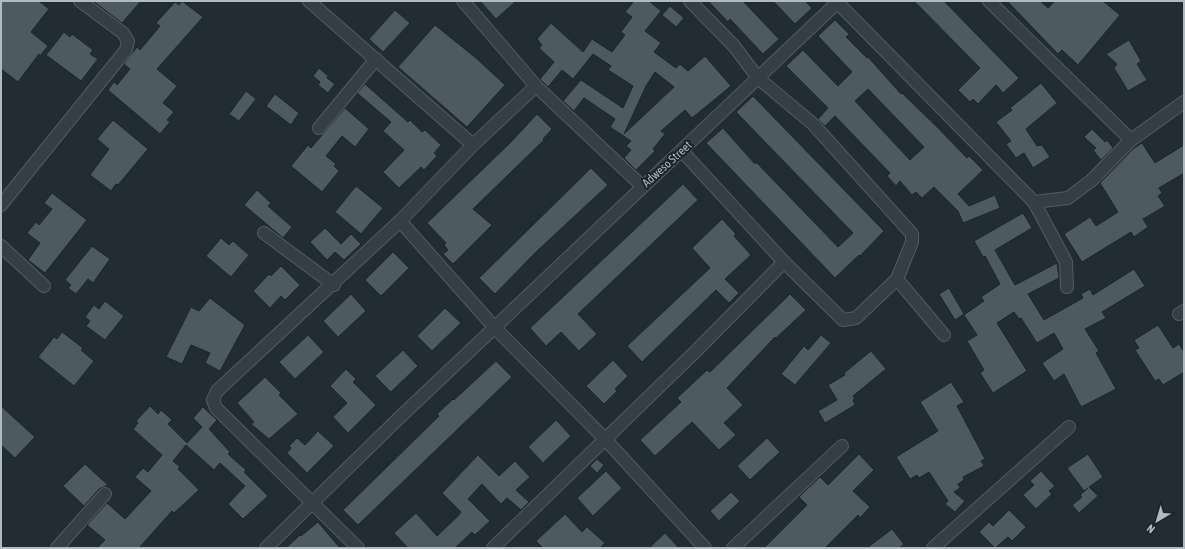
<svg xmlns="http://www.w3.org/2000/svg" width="1185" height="549" font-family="'Asap Condensed',sans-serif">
<rect width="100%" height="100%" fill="#222d33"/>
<g fill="#4d5a62" stroke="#1c252b" fill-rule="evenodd">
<path d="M1,1H39L49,9L31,32L48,46L40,56L39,54L18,82L1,69Z"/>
<path d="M93,1H141L122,23Z"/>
<path d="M182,1L203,17L157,69L177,86L163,103L174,112L167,120L170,122L160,134L108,90L114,82L117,85L130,69L124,64L137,47L140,50L160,26L156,23L175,2L179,5Z"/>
<path d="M480,1H516L496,19Z"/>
<path d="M634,1H649L661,11L645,31L661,43L654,52L676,68L680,64L688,71L705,56L731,86L692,118L685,110L661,131L665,134L653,149L655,151L636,170L624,158L631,150L626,146L631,141L610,127L615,119L584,98L574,111L563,101L581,80L623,108L633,86L608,70L611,66L593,54L573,79L562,70L548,87L540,79L554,62L539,48L542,45L537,39L551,23L583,52L592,39L612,52L625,35L621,32L632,17L625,12ZM655,72L674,87L624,134L646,86Z"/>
<path d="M708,1H743L779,39L763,54L730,19L728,22Z"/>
<path d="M773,1H805L812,8L795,24Z"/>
<path d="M914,1H944L1019,78L1003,93L996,85L978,104L973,99L970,102L958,90L980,68Z"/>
<path d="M1007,1H1040L1048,8L1055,1H1103L1120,15L1078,65L1062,50L1058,54Z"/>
<path d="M670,6L684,18L676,27L662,15Z"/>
<path d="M395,10L410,23L383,52L369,39Z"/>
<path d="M835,20L849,34L846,37L867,58L868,57L901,94L902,93L937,127L967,158L969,156L983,170L958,194L969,206L995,195L1000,208L963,223L958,211L934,187L922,198L916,192L912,195L900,181L896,186L887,176L890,173L835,116L825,126L818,119L828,108L786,66L803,50L838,86L852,72L818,36ZM868,89L924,147L910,160L855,101Z"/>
<path d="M435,25L476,58L505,85L467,127L398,67Z"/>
<path d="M64,32L70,37L72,34L93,50L90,54L98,59L81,81L46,55Z"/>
<path d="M1129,40L1141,61L1137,64L1147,80L1128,91L1114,68L1117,64L1106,54Z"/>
<path d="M319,68L328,76L327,78L335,84L328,93L318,85L320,82L313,76Z"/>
<path d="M1041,83L1057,103L1026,129L1037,146L1042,145L1050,157L1033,168L1024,153L1016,158L1006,144L1011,141L996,122L1012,110L1010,108Z"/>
<path d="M365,84L408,122L410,120L422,132L425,130L441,145L434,153L437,156L424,170L421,167L399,188L383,172L404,150L383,131L391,122L357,93Z"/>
<path d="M246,91L256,99L239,121L229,114Z"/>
<path d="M275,94L299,113L291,125L266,106Z"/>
<path d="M753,96L884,231L860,256L859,255L835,278L706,143L723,128L755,164L756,162L838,247L853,233L736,112Z"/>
<path d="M345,108L369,129L355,147L342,136L326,156L336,164L334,166L339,171L322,192L291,166L308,145L311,148Z"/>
<path d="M537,114L552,129L543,139L544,140L473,209L492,225L453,264L443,254L448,250L444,245L446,243L427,223L510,143Z"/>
<path d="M113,120L148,149L118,185L116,184L111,191L90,175L109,149L97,139Z"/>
<path d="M1092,129L1105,142L1107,140L1113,148L1101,160L1093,150L1096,148L1084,137Z"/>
<path d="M1142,143L1155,163L1184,145V173L1159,188L1162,193L1158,196L1165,206L1143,219L1148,227L1134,237L1131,232L1082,262L1064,234L1090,217L1096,226L1118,212L1100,183L1133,149Z"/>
<path d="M591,168L608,185L536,252L495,294L479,278Z"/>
<path d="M683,184L698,200L578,314L597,334L579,351L561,332L546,346L530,328Z"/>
<path d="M356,186L383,208L361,234L335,212Z"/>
<path d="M257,190L271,203L268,206L292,227L283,238L244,205Z"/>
<path d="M52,193L87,220L45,273L28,260L40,243L27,233L36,222L39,225L52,209L44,203Z"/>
<path d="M1023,213L1032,228L995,250L1015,285L1057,263L1059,278L1028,294L1044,320L1083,298L1081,294L1090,289L1093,295L1134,269L1145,286L1102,312L1106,318L1085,329L1099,351L1096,353L1116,389L1081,407L1064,374L1054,381L1042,363L1063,349L1054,333L1037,343L1021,318L1019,319L1014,312L997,323L1027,371L993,393L980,373L984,370L967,341L977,335L964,315L984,301L981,297L1000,284L985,256L983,257L974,241Z"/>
<path d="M722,219L736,234L734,236L751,255L725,279L739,293L729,303L716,290L642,362L627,346L710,268L692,248Z"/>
<path d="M325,228L341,244L351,234L361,244L344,260L335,252L327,260L310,242Z"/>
<path d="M221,238L229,245L233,241L249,255L231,277L206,256Z"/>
<path d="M92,246L110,259L93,283L88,279L76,294L68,288L71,285L65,280Z"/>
<path d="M393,252L409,268L381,296L365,280Z"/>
<path d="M281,266L300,285L285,300L281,296L270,308L253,291L269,274L271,276Z"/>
<path d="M949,288L964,314L955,320L939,294Z"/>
<path d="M351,294L366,311L338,337L323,321Z"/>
<path d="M790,294L806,310L776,338L775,337L727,388L743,405L724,423L736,435L719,450L692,422L655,456L640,440L681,402L677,398L707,370L710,372Z"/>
<path d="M210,298L245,325L220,371L205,363L210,353L191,345L182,364L166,357L191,307L199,311Z"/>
<path d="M105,301L124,316L105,340L86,326L90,321L85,317L94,305L99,309Z"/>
<path d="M445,308L461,323L432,351L417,336Z"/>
<path d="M1158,325L1173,348L1179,344L1184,352V372L1163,385L1159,379L1155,381L1135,350L1139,348L1134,340Z"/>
<path d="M62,332L83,348L81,350L94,361L74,386L38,357L54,337L57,339Z"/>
<path d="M308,335L324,352L295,379L279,362Z"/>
<path d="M821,335L831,343L795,385L781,374L804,346L808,350Z"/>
<path d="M403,350L418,366L391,392L375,376Z"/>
<path d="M871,351L886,369L853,396L855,399L853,400L855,405L825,423L818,411L837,400L828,385L845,375L844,373Z"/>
<path d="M613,360L628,376L615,389L617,391L604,404L586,386Z"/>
<path d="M496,361L512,377L358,525L343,510L439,416L437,414L453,399L454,400Z"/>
<path d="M346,369L356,379L353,382L376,405L348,433L333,417L347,403L330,386Z"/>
<path d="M265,377L281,393L279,395L298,414L269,439L251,424L254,422L237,403Z"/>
<path d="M951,382L964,402L957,406L985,459L981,461L984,466L963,477L964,480L958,484L960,488L954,492L965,501L955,512L945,504L948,501L929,472L919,478L917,475L910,479L896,457L938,431L920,402Z"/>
<path d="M1,406L35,437L15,458L1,445Z"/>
<path d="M150,406L158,414L161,410L172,420L168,424L187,443L202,427L193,418L203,407L217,420L209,429L230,452L228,454L246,470L244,472L268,496L243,519L228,504L245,486L220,463L214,470L186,445L173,461L180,467L178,469L199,490L174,513L172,511L139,548H97L105,540L87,525L107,503L125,519L151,491L135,477L143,468L148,472L162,455L133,429L138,423L136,421Z"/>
<path d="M556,420L571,436L543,463L528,447Z"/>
<path d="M318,431L334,446L307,473L287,453L291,448L289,446L297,438L305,445Z"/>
<path d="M767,438L780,452L750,480L737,466Z"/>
<path d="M859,454L874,470L853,491L870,507L860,518L858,515L825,548H764L807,505L799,497L804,492L820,477L828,485Z"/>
<path d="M1088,454L1103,477L1089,487L1098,496L1079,513L1072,505L1082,497L1080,495L1088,488L1084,491L1067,468Z"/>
<path d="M478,455L499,476L515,461L530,477L516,490L529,502L521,510L507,498L501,504L482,484L468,499L490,521L475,535L472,532L455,548H408L394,533L416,513L437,536L458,516L461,512L442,493Z"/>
<path d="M597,459L604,465L597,473L590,466Z"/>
<path d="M85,464L108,485L99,489L84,506L63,486Z"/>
<path d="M606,471L622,488L593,516L577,498Z"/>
<path d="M1041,471L1055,486L1049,491L1052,494L1036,509L1023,495L1034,485L1030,481Z"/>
<path d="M731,492L740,501L719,521L710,511Z"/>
<path d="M1009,510L1026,527L1012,541L1008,537L995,548L979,532L989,522L993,526Z"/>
<path d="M565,514L582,532L587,527L605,543L600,548H543L536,541Z"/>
<path d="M318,522L340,548H286L300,535L301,536Z"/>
<path d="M892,529L904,544L899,548H867Z"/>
<path d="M665,533L679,548H649Z"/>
</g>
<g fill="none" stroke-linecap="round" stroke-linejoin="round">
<g stroke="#525c62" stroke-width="14">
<g id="minor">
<path d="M309,1L473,145"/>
<path d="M463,1L536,86"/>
<path d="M836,1L1034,202L1068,198L1092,180L1131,140L989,1"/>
<path d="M319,128L376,59"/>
<path d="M1131,140L1184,102"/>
<path d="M682,151L784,262L843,320L856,318L897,279L912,242V234L813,124L758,78L734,46L690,1"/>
<path d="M1034,202L1066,262L1067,287"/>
<path d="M1,205L126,50L128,41L123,33L80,1"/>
<path d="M400,221L495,328L605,439L705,548"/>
<path d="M264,233L334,285"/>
<path d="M1,246L44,286"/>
<path d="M897,279L944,335"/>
<path d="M1179,314L1184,311"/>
<path d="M57,548L105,494"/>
<path d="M266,548L399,418L839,1"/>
<path d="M358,548L216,408L213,400L217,391L400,221L473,145L536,86L642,186"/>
<path d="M493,548L696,351L784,262"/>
<path d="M733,548L842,446"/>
<path d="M933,548L1069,427"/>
</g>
</g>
<use href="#minor" stroke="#353e44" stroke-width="12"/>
</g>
<g text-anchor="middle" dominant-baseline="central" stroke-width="4" stroke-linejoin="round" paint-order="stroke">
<g font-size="12" fill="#afbac1" stroke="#1a2329">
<text transform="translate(667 164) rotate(-42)">Adweso Street</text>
</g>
</g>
<rect width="1185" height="549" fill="none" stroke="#afbac1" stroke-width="4"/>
<g transform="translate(1157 521) rotate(218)" stroke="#1a2329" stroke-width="3" paint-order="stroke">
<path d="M0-3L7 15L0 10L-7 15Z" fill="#afbac1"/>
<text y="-6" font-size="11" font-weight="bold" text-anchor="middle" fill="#afbac1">N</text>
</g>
</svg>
